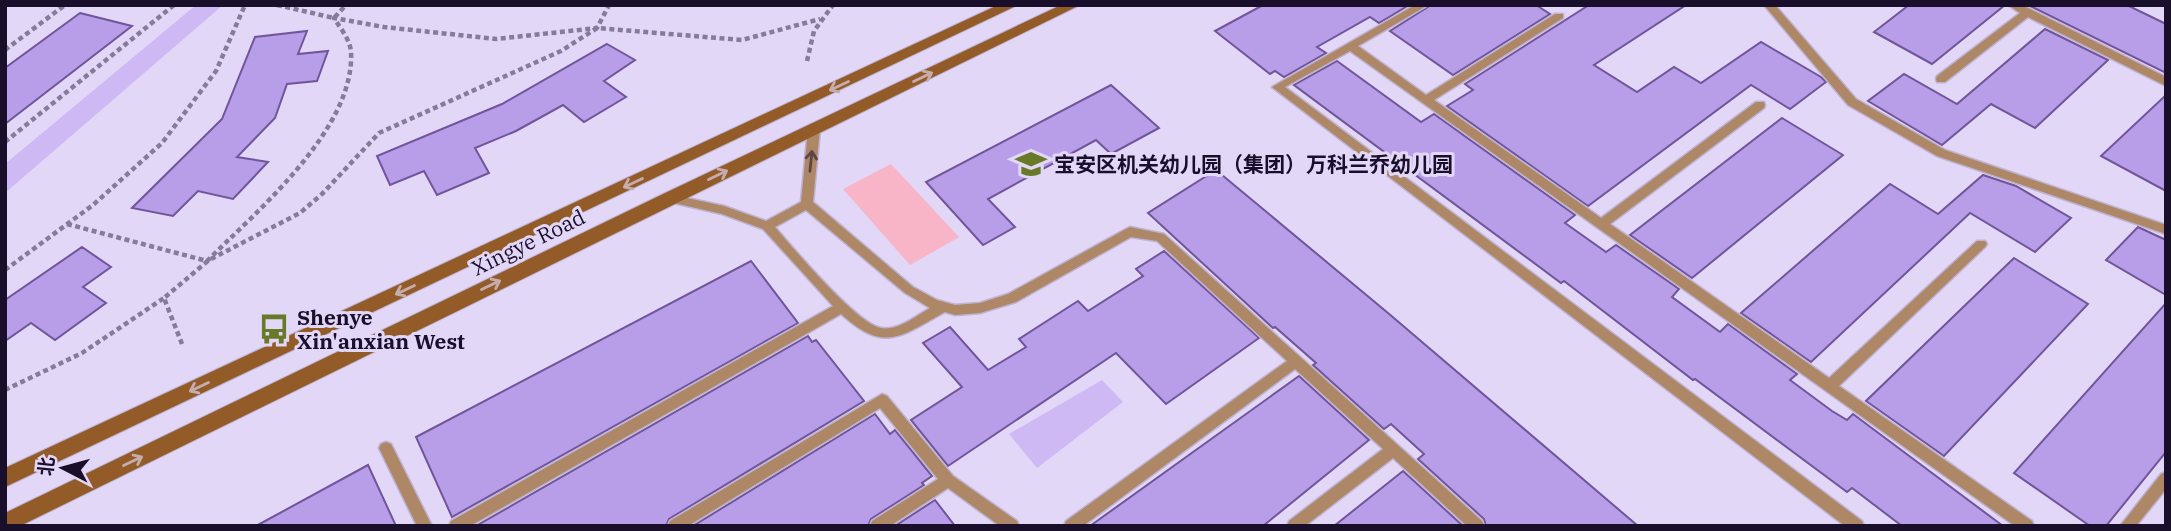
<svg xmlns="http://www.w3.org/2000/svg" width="2171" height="531" font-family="'IBM Plex Serif','Noto Sans SC',serif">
<rect width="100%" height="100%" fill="#e2d7f7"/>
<path fill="#f8b5c8" d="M891,164L959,237L910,265L843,189Z"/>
<g fill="#ceb9f5">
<path d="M196,5H223L5,193V164Z"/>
<path d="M1102,380L1123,402L1037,468L1009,434Z"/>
</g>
<g fill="#b89de8" stroke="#70559a" stroke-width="2">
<path d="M1263,5H1409L1379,23L1370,17L1317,47L1326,53L1284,77L1275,71L1270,74L1215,31Z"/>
<path d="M1431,5H1536L1550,14L1453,75L1390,31Z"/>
<path d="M1589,5H1686L1594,65L1637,92L1674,67L1701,83L1761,42L1821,77L1826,82L1790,109L1751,85L1588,206L1447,106L1473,90L1465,84Z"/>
<path d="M1909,5H2005L1932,64L1874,32Z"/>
<path d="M2028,5H2127L2166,24V73Z"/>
<path d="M80,13L132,26L5,124V68Z"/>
<path d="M2045,29L2108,60L2035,128L1991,104L1942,145L1868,101L1904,74L1957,104Z"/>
<path d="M307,31L298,54L328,51L317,81L287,84L275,118L237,157L268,162L233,199L198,191L173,216L132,208L222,119L255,37Z"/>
<path d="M607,44L635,60L604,81L626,97L584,122L563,105L516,131L475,148L489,173L437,195L424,171L390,185L377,156L502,104Z"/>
<path d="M1337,61L1421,122L1434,114L1575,215L1565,223L1606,252L1616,245L1679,289L1672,297L1720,332L1728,324L1797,374L1790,380L1832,411L1847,420L1853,414L2003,526H1902L1852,488L1847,492L1695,379L1693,380L1564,281L1561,283L1294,85Z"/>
<path d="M1111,85L1159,128L1111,154L1096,140L988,199L1015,227L983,245L926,182Z"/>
<path d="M2166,95V191L2101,156Z"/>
<path d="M1782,118L1843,155L1692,278L1630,235Z"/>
<path d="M1216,170L1388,313L1638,526H1486L1484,519L1418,459L1424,454L1391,424L1384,429L1313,365L1316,363L1275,327L1273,328L1148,213Z"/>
<path d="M1983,175L2016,186L2071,218L2035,252L1970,213L1811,362L1741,313L1890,184L1938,214Z"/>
<path d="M2138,227L2166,240V295L2106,260Z"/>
<path d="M82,247L111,267L83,287L106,303L55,340L31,323L5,341V300Z"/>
<path d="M1164,251L1259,338L1166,404L1116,353L948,466L911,420L962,387L923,343L950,327L988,370L1026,347L1019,339L1078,301L1088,311L1143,276L1136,269Z"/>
<path d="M2014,258L2088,304L1944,456L1866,401Z"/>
<path d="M751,261L798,323L452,517L416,437Z"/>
<path d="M2166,303V452L2106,526H2090L2014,473Z"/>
<path d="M808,336L812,342L816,340L864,401L669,519L666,526H476Z"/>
<path d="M1299,376L1369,440L1263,526H1090Z"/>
<path d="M875,414L890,434L895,430L932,476L922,483L924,485L871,519L868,526H693Z"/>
<path d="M368,465L396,526H256Z"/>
<path d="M1403,471L1463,526H1334Z"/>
<path d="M935,500L955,526H895Z"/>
</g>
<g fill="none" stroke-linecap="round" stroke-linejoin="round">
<g stroke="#beb3d2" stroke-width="3">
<g id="service">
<path d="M1415,5H1428L1358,46L1426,95L1555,14H1563V18L1434,100L1601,218L1756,102H1764L1765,105L1764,108L1610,224L1829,378L1977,241H1985L1987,244L1985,247L1839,386L2032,521L2034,526H2015L1350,51L1285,87L1862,521L1864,526H1845L1272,87Z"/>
<path d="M1764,5H1775L1856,99L1945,150L2166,225V234L1937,156L1848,105Z"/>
<path d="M2008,5H2022L2166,77V86L2028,17L1945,82H1937L1936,79L1937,76L2020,13Z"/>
<path d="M814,125L820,129L813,202L913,287L937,300L955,305L980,303L1008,294L1126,229L1130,227L1164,234L1482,521L1484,526H1467L1393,458L1305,526H1287L1289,521L1383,449L1295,369L1083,526H1064L1066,521L1287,361L1157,241L1131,237L1016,302L980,313L955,315L945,312C900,337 884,353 841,314L470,526H449L451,521L833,306L763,229L722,214L665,201L663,198L669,194L724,206L766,221L801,202L808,129ZM806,210L905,293L930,308C916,316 898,331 881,328C857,324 793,248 775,227Z"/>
<path d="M882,394L887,396L953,476L1017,521L1019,526H1000L948,488L890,526H870L872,521L938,479L880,408L688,526H668L670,521Z"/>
<path d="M386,442L391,444L432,526H417L379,448L381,444Z"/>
<path d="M2166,472V489L2136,526H2120L2161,474Z"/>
</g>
</g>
<g stroke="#beb3d2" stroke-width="2">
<g id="secondary">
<path d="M998,5H1018L5,487V468Z"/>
<path d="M1061,5H1080L20,526H5V513L663,194Z"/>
</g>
</g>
<g stroke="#867b99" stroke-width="4.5" stroke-dasharray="5 3.5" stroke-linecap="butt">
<path d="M277,5L334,18L346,5"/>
<path d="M5,50L65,5"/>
<path d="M807,61L814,31L833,5"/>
<path d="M5,142L174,5"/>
<path d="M67,224L207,261C257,211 355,129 351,52C350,39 340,28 334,18L384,27L496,39L597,28L609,5"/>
<path d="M5,270L93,205L162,143L216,71L245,5"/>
<path d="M182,344L164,298L209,260L300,213L322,194L379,133L561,51L597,28L742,40L820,19"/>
<path d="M5,390L82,353L164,298"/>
</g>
<use href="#service" fill="#ae8767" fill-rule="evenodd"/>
<use href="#secondary" fill="#935b27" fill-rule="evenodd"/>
</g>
<defs><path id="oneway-shaft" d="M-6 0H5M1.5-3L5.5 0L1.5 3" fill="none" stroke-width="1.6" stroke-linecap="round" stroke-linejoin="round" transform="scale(1.75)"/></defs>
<g stroke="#c6acae">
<use href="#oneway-shaft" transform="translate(923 77) rotate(-26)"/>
<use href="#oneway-shaft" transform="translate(839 86) rotate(155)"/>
<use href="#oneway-shaft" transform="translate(718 175) rotate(-26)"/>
<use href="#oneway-shaft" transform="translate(633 183) rotate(155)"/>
<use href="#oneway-shaft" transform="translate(491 285) rotate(-26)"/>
<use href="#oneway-shaft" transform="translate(405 290) rotate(155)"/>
<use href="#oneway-shaft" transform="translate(199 387) rotate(155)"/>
<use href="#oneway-shaft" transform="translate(133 461) rotate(-26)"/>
</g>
<use stroke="#5d4546" href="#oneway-shaft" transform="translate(811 161) rotate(-84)"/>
<defs>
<g id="school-bare" transform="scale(2.415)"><path d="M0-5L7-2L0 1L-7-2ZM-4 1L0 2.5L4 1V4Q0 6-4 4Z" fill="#687a28" stroke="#e2d7f7" stroke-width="2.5" paint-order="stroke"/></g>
<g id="bus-bare" transform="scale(2.415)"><path d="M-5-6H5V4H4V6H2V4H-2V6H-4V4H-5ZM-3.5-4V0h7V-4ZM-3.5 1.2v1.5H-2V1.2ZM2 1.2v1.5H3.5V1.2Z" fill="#687a28" stroke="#e2d7f7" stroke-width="2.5" paint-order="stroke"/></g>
</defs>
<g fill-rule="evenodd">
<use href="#school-bare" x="1031" y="164"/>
<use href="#bus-bare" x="274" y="329"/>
</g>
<g text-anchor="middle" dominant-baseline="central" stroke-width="6" stroke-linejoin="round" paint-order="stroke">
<g font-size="21" font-weight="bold" fill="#1a0f2b" stroke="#e2d7f7" text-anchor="start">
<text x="1054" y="164">宝安区机关幼儿园（集团）万科兰乔幼儿园</text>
<text x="297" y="317">Shenye<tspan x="297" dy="24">Xin'anxian West</tspan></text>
</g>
<g font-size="21" fill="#1a0f2b" stroke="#e2d7f7">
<text transform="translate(528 242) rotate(-26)">Xingye Road</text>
</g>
</g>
<rect width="2171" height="531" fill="none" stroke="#1a0f2b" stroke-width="14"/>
<g transform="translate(63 468) rotate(276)" stroke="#e2d7f7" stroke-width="5" paint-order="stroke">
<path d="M0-5L12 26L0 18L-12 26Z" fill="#1a0f2b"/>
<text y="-10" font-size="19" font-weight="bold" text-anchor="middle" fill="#1a0f2b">北</text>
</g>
</svg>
